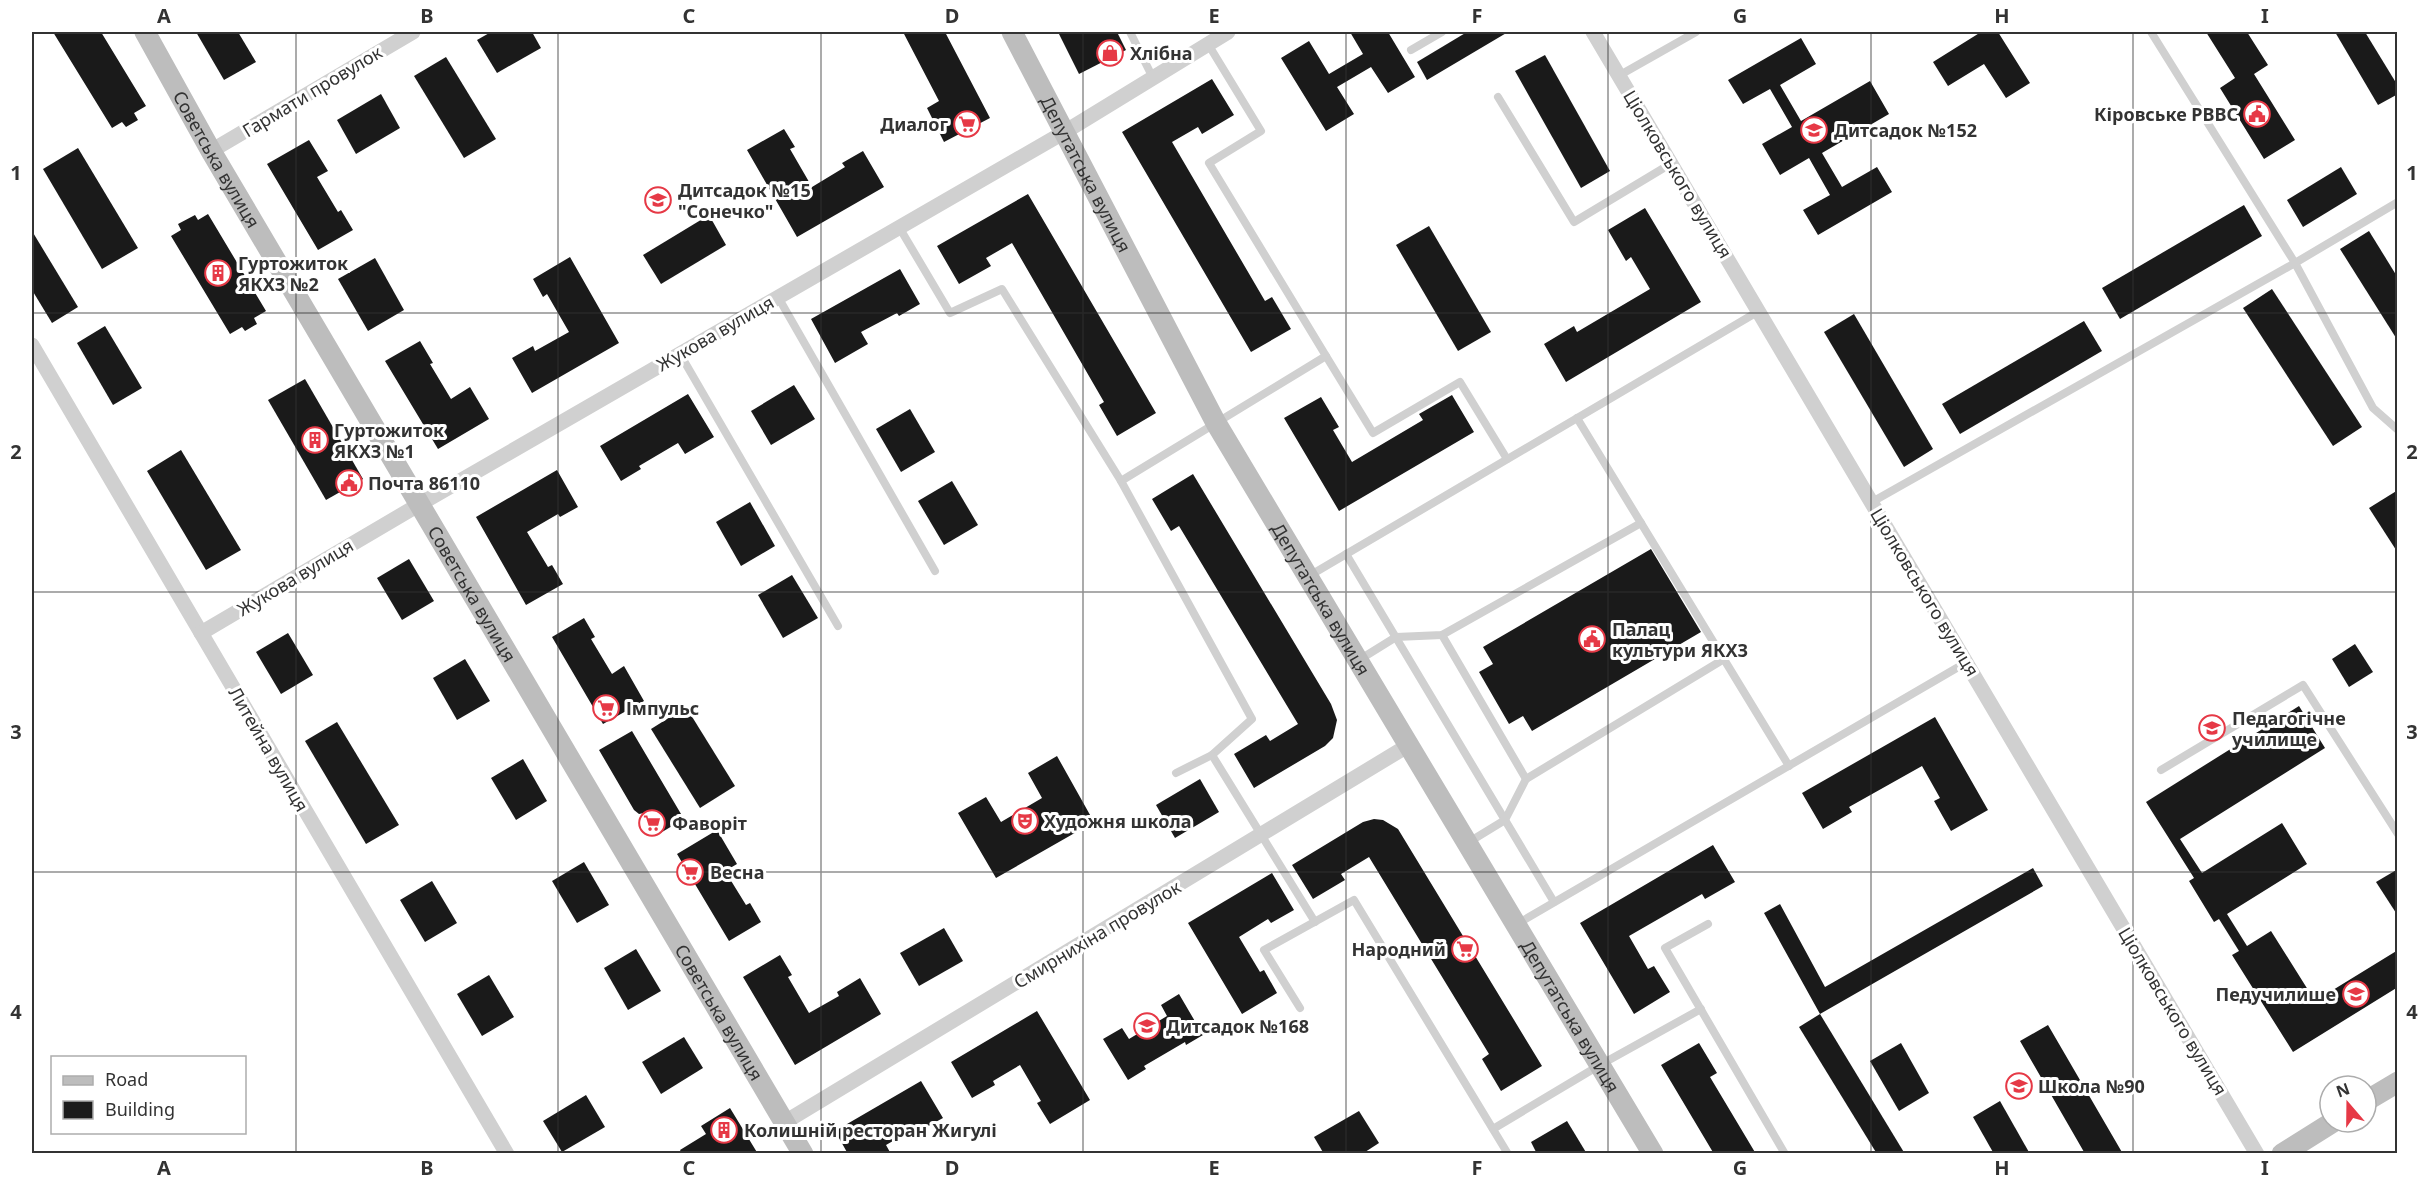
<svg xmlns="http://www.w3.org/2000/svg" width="2429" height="1185" font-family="'Noto Sans',sans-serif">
<rect width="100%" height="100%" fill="#fff"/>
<g fill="#1a1a1a">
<path d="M53,32H101L146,106L134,113L138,120L126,127L122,122L112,128Z"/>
<path d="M196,32H238L256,62L224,80Z"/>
<path d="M491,32H532L541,48L497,73L477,40Z"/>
<path d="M903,32H945L990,118L944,142L927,108L939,101Z"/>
<path d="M1058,32H1117L1126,50L1079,74Z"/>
<path d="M1350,32H1388L1415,77L1388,93L1371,67L1337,87L1354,114L1326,131L1281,58L1309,41L1329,74L1363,54Z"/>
<path d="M1467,32H1508L1427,80L1417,62Z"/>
<path d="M1981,32H1998L2030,83L2006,98L1984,64L1948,86L1933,62Z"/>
<path d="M2206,32H2247L2268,65L2254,74L2295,140L2264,159L2220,88L2235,78Z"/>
<path d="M2335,32H2365L2398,86V94L2378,105Z"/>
<path d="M1801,38L1816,64L1780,85L1801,121L1870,81L1889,114L1822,153L1842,187L1877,167L1892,192L1818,235L1803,210L1830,195L1809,158L1780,175L1762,144L1792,127L1770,89L1743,104L1728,80Z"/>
<path d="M1545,55L1610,171L1581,188L1515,71Z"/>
<path d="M446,57L496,139L464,158L414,76Z"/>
<path d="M1212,79L1234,115L1202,134L1198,127L1172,142L1265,301L1272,297L1291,329L1251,352L1122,132Z"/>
<path d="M381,94L400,128L356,154L337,120Z"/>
<path d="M784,129L795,147L790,149L812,187L845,167L842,163L863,151L884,187L797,237L747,150Z"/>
<path d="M309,140L328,171L317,177L338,212L341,210L353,230L318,250L267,164Z"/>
<path d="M78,148L138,248L102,269L43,169Z"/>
<path d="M2341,167L2357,194L2303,227L2287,200Z"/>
<path d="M1028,194L1156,413L1117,436L1099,405L1104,402L1012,243L986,258L991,266L959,284L937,246Z"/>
<path d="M2244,205L2262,236L2120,319L2102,288Z"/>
<path d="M1645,208L1701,302L1566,382L1544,344L1574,326L1577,332L1650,289L1631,257L1626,261L1608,230Z"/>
<path d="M208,214L266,311L254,318L257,324L245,331L242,327L230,334L171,236L181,230L178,224L195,215L198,220Z"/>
<path d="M709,215L726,245L661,284L643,255Z"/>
<path d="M1429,226L1491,332L1458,351L1396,245Z"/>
<path d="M32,231L78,307L52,323L32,290Z"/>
<path d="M2369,231L2398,278V341L2340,249Z"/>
<path d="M570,257L619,343L532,393L512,358L533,346L535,351L569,332L547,294L543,297L533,279Z"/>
<path d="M375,258L404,310L368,331L338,279Z"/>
<path d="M900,269L920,304L899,316L897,313L861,332L868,344L835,363L811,319Z"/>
<path d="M2272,289L2362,427L2333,446L2243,308Z"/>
<path d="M1854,314L1933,449L1904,467L1824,332Z"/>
<path d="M2084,321L2102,351L1960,434L1942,404Z"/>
<path d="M105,326L142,388L113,405L77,343Z"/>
<path d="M420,341L433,363L430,364L451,399L470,387L489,419L438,449L385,361Z"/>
<path d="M305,379L363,479L326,500L268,400Z"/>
<path d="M794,385L815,419L771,445L751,411Z"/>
<path d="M688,394L714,437L685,454L678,443L639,466L641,469L621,481L600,446Z"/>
<path d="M1452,395L1474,432L1339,511L1284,418L1321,397L1339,427L1333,430L1352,462L1423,420L1419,414Z"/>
<path d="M910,409L935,452L901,472L876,429Z"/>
<path d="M181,450L241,550L206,570L147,471Z"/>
<path d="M557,470L578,507L560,517L558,514L527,532L548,567L552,565L563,584L526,605L476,517Z"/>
<path d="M1193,474L1331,704L1337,720L1333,738L1325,746L1254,788L1234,754L1266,735L1270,741L1298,724L1179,526L1171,531L1152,499Z"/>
<path d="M952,481L978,525L944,545L918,501Z"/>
<path d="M2398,490V553L2369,508Z"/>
<path d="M750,502L775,546L741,566L716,522Z"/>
<path d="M1651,549L1701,632L1532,731L1523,716L1509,724L1479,672L1493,664L1483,647Z"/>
<path d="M409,559L434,601L402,620L377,578Z"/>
<path d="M792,575L818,618L783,638L758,595Z"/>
<path d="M584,618L595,637L591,639L612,674L624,666L644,701L603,724L552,637Z"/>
<path d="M288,633L313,675L281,694L256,652Z"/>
<path d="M2355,644L2373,672L2349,687L2332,659Z"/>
<path d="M465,659L490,701L457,720L433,678Z"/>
<path d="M2299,706L2325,748L2180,839L2202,873L2282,823L2307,864L2227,914L2247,946L2271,931L2315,1001L2398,950V987L2293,1052L2232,955L2239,951L2219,919L2214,922L2189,881L2194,878L2146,802Z"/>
<path d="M686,707L735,786L700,808L651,729Z"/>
<path d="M1935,717L1988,810L1951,831L1934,801L1940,798L1922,766L1849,807L1852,812L1823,829L1802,793Z"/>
<path d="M337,722L399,825L366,844L305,741Z"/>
<path d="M632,731L684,819L657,835L644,813L639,814L634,810L599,750Z"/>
<path d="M1057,756L1094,822L996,878L958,813L986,797L1001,822L1042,798L1028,773Z"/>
<path d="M523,759L547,801L516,820L491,778Z"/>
<path d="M1200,779L1219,812L1175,838L1156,805Z"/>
<path d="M1374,819L1383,820L1398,829L1542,1066L1501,1091L1482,1059L1489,1054L1369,857L1341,874L1345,880L1313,899L1292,865L1363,822Z"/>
<path d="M717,830L737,864L725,871L746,905L750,903L761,922L729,941L677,854Z"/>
<path d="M1713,845L1735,882L1705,899L1702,894L1629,936L1648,969L1654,966L1670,992L1634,1014L1580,923Z"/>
<path d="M584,862L609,905L577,923L552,881Z"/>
<path d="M2033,868L2043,886L1820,1014L1764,913L1780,904L1825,987Z"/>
<path d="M2398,869V916L2376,882Z"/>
<path d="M1272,873L1294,910L1271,923L1268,919L1239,937L1260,972L1264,970L1277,993L1242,1014L1188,923Z"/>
<path d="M432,881L457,923L425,942L400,900Z"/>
<path d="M944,928L963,961L919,986L900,953Z"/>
<path d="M636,949L661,991L628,1010L604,968Z"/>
<path d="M780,955L792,975L788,977L809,1013L839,996L837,992L860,978L881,1014L795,1065L743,977Z"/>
<path d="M489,975L514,1017L482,1036L457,994Z"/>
<path d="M1179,994L1203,1035L1186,1045L1185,1042L1144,1066L1146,1069L1128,1080L1103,1039L1122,1028L1129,1039L1167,1016L1161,1005Z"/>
<path d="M1037,1011L1090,1100L1050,1124L1037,1103L1041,1101L1020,1065L993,1081L995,1085L972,1098L951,1062Z"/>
<path d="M1820,1014L1905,1154H1877L1799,1027Z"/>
<path d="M2048,1025L2123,1154H2082L2084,1152L2020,1041Z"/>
<path d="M684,1037L703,1068L661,1094L642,1062Z"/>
<path d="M1699,1043L1717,1073L1710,1077L1756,1154H1714L1661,1065Z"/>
<path d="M1901,1043L1929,1093L1899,1111L1870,1061Z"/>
<path d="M921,1081L943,1118L921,1130L919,1126L886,1145L891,1154H848L835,1131Z"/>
<path d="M586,1095L605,1127L562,1152L543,1121Z"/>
<path d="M2000,1101L2030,1154H1994L1973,1117Z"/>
<path d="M730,1108L758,1154H682L680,1150L706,1134L701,1126Z"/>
<path d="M1359,1111L1379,1143L1362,1154H1324L1314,1137Z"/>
<path d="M1567,1121L1587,1154H1537L1531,1142Z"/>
</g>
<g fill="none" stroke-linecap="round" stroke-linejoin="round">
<g stroke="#d0d0d0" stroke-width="8">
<path d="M1130,32L1153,78"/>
<path d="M2151,32L2295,263L2398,202"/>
<path d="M1411,50L1442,32"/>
<path d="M1620,75L1696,32"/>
<path d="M1498,97L1574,222L1672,163"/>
<path d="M899,227L950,313L1002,289L1121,481L1252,719L1212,755L1176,773"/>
<path d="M778,297L935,571"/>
<path d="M680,354L838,626"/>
<path d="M1326,356L1373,433L1460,382L1507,459"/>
<path d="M1577,418L1789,766"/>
<path d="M1121,481L1326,356L1209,163L1261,131L1208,44"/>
<path d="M1872,502L2295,263L2373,408L2398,430"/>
<path d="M1346,554L1554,902"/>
<path d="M1309,576L1759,311"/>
<path d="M1442,635L1526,779"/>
<path d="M1359,660L1396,637L1442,635L1641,523"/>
<path d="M1212,755L1315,922"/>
<path d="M2161,770L2303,685L2398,834"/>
<path d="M1469,842L1505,820L1526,779L1724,659"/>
<path d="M1517,924L1967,662"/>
<path d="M1708,924L1665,948L1785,1154"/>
<path d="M1300,1008L1264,950L1354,900L1508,1154"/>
<path d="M1493,1129L1600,1065L1701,1009"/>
</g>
<g stroke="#d0d0d0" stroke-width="15">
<path d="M1593,32L2257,1154"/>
<path d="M211,151L413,32"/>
<path d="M32,345L507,1154"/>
<path d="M201,633L420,504L1063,133L1228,32"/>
<path d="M785,1122L1409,745"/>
</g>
<g stroke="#bdbdbd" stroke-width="21">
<path id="s1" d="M145,32L211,151L803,1154"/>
<path id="s2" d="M1012,32L1216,423L1653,1154"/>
<path d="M2366,1101L2398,1082"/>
<path d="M2282,1154L2333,1122"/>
</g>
</g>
<path fill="none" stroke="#333" stroke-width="1.5" stroke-opacity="0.55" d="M296,32V1154M558,32V1154M821,32V1154M1083,32V1154M1346,32V1154M1608,32V1154M1871,32V1154M2133,32V1154M32,313H2398M32,592H2398M32,872H2398"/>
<defs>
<g id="shop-ring" transform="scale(1.35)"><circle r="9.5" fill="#fff" stroke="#e63946" stroke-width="1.5"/><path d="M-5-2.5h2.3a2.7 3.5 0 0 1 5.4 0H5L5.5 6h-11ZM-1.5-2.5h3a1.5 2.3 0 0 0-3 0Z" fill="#e63946"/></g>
<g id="civic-ring" transform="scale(1.35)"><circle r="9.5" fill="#fff" stroke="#e63946" stroke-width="1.5"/><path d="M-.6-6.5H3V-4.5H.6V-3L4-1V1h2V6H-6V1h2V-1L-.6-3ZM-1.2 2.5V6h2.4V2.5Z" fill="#e63946"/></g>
<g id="supermarket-ring" transform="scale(1.35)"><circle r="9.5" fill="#fff" stroke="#e63946" stroke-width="1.5"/><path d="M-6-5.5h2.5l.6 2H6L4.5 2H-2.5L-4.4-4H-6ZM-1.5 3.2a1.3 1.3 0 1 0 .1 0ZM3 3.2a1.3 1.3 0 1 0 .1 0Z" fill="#e63946"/></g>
<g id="school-ring" transform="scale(1.35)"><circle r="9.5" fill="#fff" stroke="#e63946" stroke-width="1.5"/><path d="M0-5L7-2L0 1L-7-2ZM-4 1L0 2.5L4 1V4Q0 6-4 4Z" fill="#e63946"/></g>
<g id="building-ring" transform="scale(1.35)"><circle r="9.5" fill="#fff" stroke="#e63946" stroke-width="1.5"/><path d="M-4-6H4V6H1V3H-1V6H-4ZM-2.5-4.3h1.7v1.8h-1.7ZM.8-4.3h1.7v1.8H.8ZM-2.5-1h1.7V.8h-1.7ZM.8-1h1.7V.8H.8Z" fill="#e63946"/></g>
<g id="university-ring" transform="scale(1.35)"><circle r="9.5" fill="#fff" stroke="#e63946" stroke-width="1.5"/><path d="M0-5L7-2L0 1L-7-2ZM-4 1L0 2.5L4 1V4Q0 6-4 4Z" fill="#e63946"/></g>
<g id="theatre-ring" transform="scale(1.35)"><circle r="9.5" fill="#fff" stroke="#e63946" stroke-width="1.5"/><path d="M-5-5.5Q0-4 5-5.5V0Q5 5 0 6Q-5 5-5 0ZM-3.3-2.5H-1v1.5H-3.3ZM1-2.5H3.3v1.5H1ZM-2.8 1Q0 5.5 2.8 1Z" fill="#e63946"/></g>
</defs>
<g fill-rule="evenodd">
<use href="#shop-ring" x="1110" y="53"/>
<use href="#civic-ring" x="2257" y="114"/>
<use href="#supermarket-ring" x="967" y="124"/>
<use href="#school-ring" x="1814" y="130"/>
<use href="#school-ring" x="658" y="200"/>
<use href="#building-ring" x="218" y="273"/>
<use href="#building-ring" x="315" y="440"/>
<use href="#civic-ring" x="349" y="483"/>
<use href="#civic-ring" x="1592" y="639"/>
<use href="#supermarket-ring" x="606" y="708"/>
<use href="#university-ring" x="2212" y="728"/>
<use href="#theatre-ring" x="1025" y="821"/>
<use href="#supermarket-ring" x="652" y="823"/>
<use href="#supermarket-ring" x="690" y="872"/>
<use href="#supermarket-ring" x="1465" y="949"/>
<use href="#school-ring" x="2356" y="994"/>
<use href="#school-ring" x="1147" y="1026"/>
<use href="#school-ring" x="2019" y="1086"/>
<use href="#building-ring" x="724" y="1130"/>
</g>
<g text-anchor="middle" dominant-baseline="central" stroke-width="6" stroke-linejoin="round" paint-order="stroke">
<g font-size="18" font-weight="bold" fill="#333" stroke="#fff" text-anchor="start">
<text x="1130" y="53">Хлібна</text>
<text x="2238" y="114" text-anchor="end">Кіровське РВВС</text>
<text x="948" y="124" text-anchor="end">Диалог</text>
<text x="1834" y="130">Дитсадок №152</text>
<text x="678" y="190">Дитсадок №15<tspan x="678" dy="21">"Сонечко"</tspan></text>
<text x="238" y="263">Гуртожиток<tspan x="238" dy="21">ЯКХЗ №2</tspan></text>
<text x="334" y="430">Гуртожиток<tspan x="334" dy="21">ЯКХЗ №1</tspan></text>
<text x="368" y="483">Почта 86110</text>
<text x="1612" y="629">Палац<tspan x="1612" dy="21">культури ЯКХЗ</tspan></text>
<text x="626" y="708">Імпульс</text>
<text x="2232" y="718">Педагогічне<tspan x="2232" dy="21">училище</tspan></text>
<text x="1044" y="821">Художня школа</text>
<text x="672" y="823">Фаворіт</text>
<text x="710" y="872">Весна</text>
<text x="1446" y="949" text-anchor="end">Народний</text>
<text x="2336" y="994" text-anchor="end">Педучилише</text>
<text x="1166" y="1026">Дитсадок №168</text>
<text x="2038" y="1086">Школа №90</text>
<text x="744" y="1130">Колишній ресторан Жигулі</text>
</g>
<g font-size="18" fill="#333" stroke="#fff">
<text transform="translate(312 91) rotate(-31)">Гармати провулок</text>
<text stroke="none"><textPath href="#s1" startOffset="146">Советська вулиця</textPath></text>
<text stroke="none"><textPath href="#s2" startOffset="160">Депутатська вулиця</textPath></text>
<text transform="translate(1678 174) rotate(59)">Ціолковського вулиця</text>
<text transform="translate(715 333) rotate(-30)">Жукова вулиця</text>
<text transform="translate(295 577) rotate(-31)">Жукова вулиця</text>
<text transform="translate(1925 592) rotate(59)">Ціолковського вулиця</text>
<text stroke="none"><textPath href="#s1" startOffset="650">Советська вулиця</textPath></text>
<text stroke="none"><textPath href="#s2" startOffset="646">Депутатська вулиця</textPath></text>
<text transform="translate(269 749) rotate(60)">Литейна вулиця</text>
<text transform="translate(1097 934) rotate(-31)">Смирнихіна провулок</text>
<text transform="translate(2173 1011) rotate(59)">Ціолковського вулиця</text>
<text stroke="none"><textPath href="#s1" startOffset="1136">Советська вулиця</textPath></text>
<text stroke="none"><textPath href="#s2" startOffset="1132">Депутатська вулиця</textPath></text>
</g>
</g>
<rect width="2429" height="1185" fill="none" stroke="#ffffff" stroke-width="66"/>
<rect x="51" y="1056" width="195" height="78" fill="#ffffff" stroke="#adadad" stroke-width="1.5"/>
<rect x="63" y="1076" width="30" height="9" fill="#bdbdbd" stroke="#adadad" stroke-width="1.5"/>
<text x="105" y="1086" font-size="18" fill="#333333">Road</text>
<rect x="63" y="1101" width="30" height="18" fill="#1a1a1a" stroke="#adadad" stroke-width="1.5"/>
<text x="105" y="1116" font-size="18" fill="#333333">Building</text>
<g transform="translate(2348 1104) rotate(340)"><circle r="28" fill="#ffffff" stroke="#adadad" stroke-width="1.5"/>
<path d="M0-4.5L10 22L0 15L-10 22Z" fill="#e63946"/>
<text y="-9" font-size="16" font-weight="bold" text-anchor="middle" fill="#333333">N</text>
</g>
<rect x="33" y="33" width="2363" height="1119" fill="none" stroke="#333" stroke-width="2"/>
<g font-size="20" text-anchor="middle" font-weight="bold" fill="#333">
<text x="164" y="23">A</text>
<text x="427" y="23">B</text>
<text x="689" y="23">C</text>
<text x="952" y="23">D</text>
<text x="1214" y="23">E</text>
<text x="1477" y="23">F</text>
<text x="1740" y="23">G</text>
<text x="2002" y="23">H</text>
<text x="2265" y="23">I</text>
<text x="16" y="180">1</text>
<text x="2412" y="180">1</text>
<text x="16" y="459">2</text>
<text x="2412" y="459">2</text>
<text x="16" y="739">3</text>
<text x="2412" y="739">3</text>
<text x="16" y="1019">4</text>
<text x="2412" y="1019">4</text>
<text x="164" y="1175">A</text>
<text x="427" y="1175">B</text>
<text x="689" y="1175">C</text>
<text x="952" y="1175">D</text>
<text x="1214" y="1175">E</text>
<text x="1477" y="1175">F</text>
<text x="1740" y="1175">G</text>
<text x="2002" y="1175">H</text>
<text x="2265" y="1175">I</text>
</g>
</svg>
